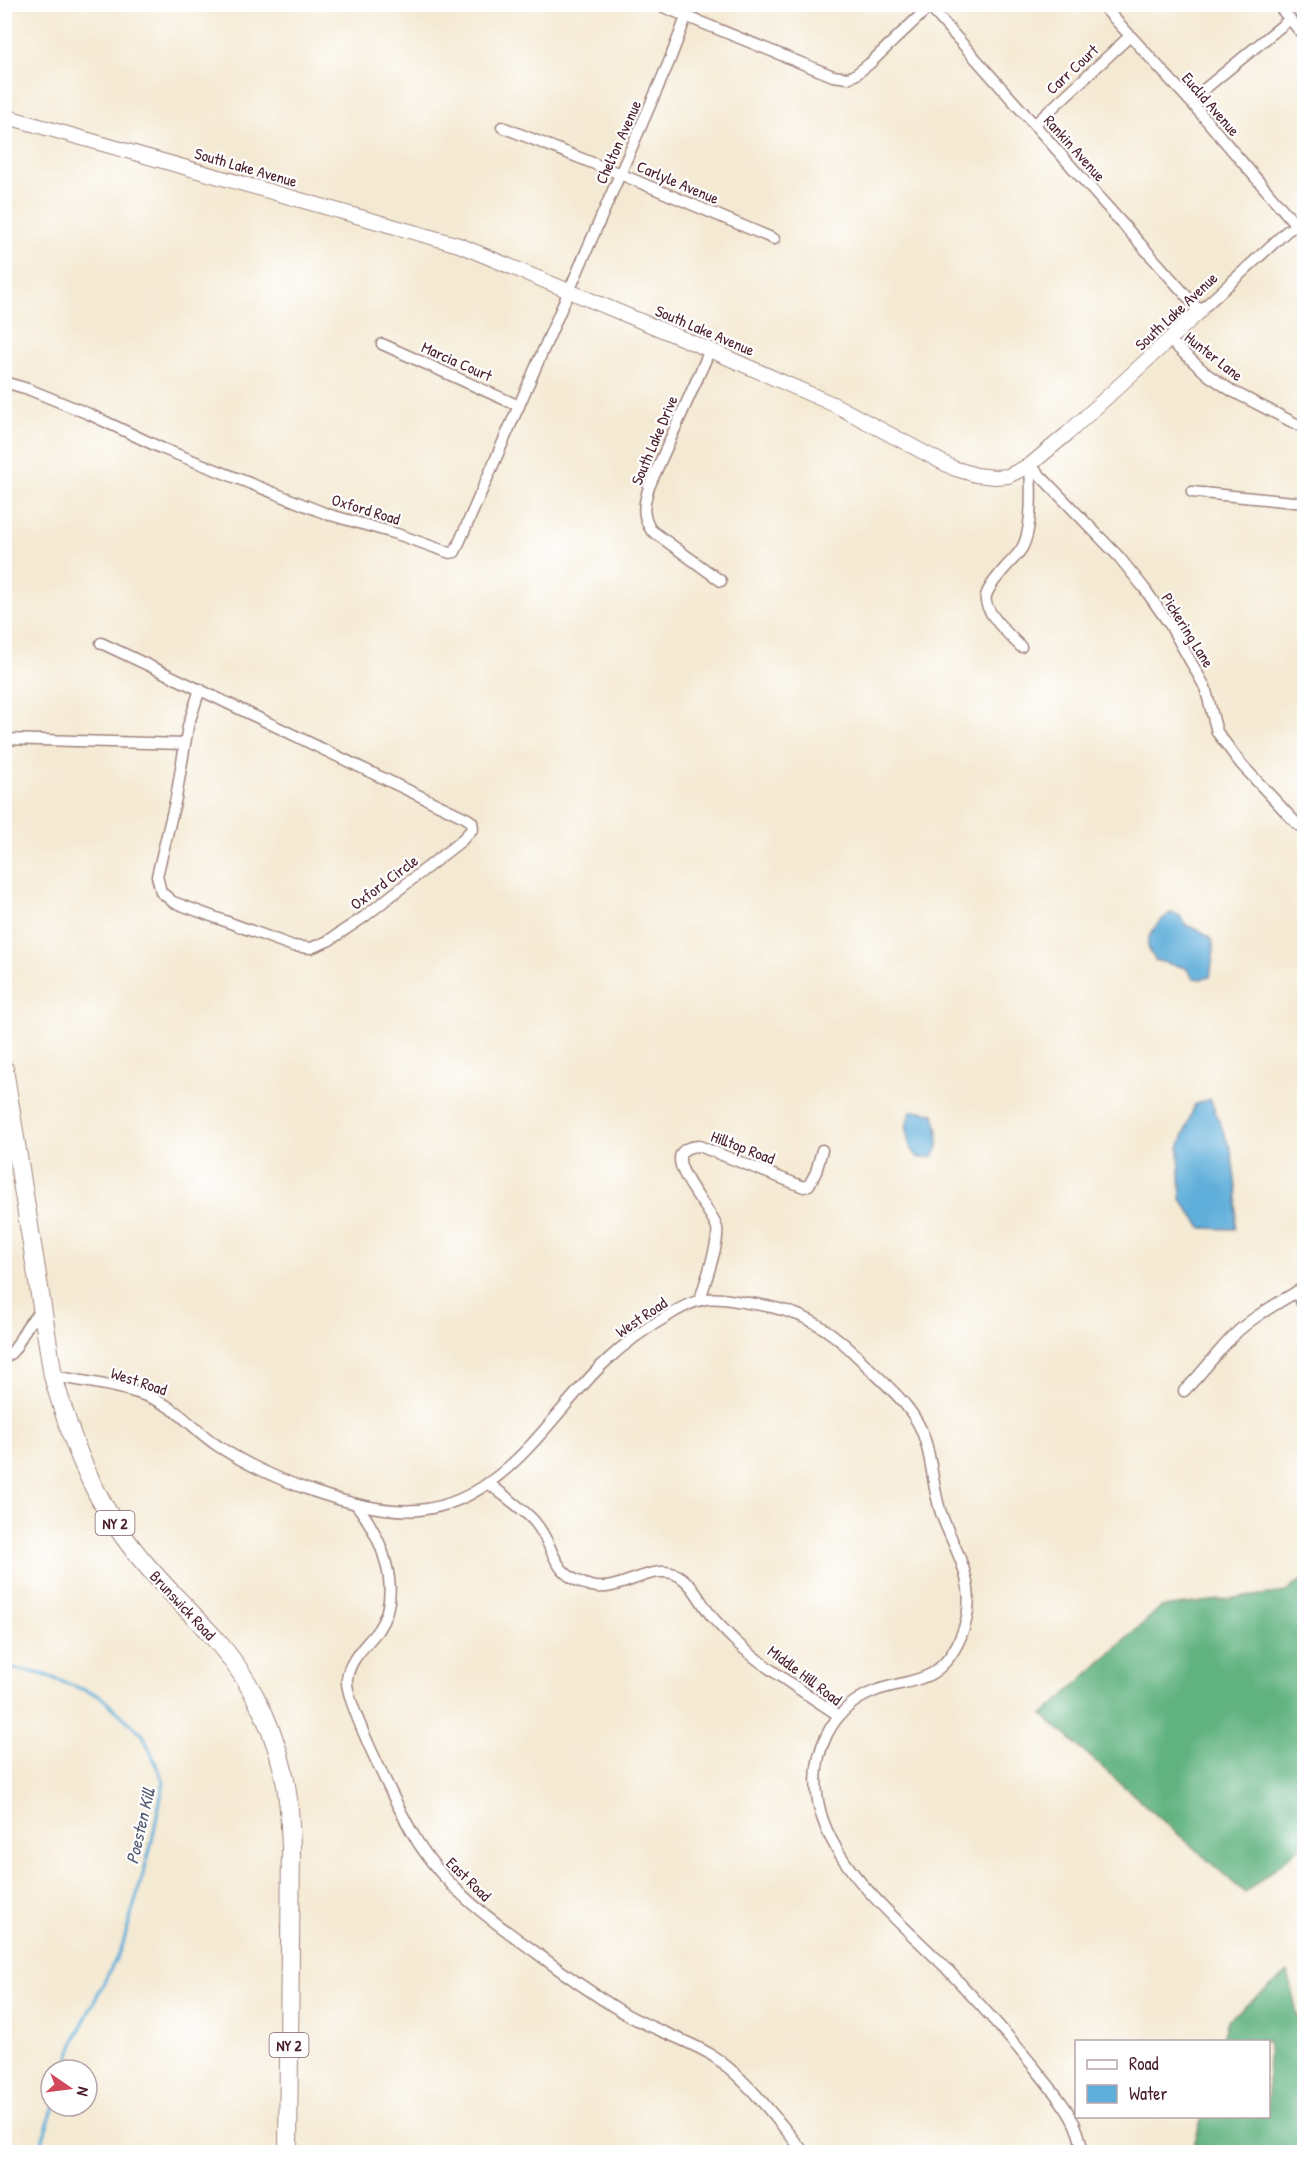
<svg xmlns="http://www.w3.org/2000/svg" width="1309" height="2157" font-family="'Patrick Hand',sans-serif">
<rect width="100%" height="100%" fill="#fff"/>
<filter id="ink" filterUnits="userSpaceOnUse"><feTurbulence type="fractalNoise" baseFrequency=".0167" numOctaves="2"/><feDisplacementMap in="SourceGraphic" scale="12" xChannelSelector="R" yChannelSelector="G"/><feConvolveMatrix kernelMatrix="1 2 1 2 8 2 1 2 1" color-interpolation-filters="sRGB"/></filter>
<filter id="wash" filterUnits="userSpaceOnUse"><feTurbulence type="fractalNoise" baseFrequency=".008" numOctaves="4" result="noise"/><feDisplacementMap in="SourceGraphic" scale="24" xChannelSelector="R" yChannelSelector="G"/><feGaussianBlur stdDeviation="1.35" result="paint"/><feColorMatrix in="noise" values="0 0 0 0 0 0 0 0 0 0 0 0 0 0 0 0 0 1.4 0 .05"/><feComposite in="paint" operator="in"/></filter>
<g filter="url(#wash)">
<rect width="100%" height="100%" fill="#f4e9d2"/>
<g fill="#60b280" stroke="#556856" stroke-width="1.5">
<path d="M1304,1578V1844L1245,1893L1043,1715L1161,1607L1286,1592Z"/>
<path d="M1288,1972L1304,2047V2152H1192L1202,2117L1268,2116V2042L1222,2041L1228,2020Z"/>
</g>
<g fill="#60afda" stroke="#556782" stroke-width="1.5">
<path d="M1170,913L1179,915L1187,926L1198,929L1212,940L1214,950L1210,977L1201,979L1193,978L1186,968L1155,960C1153,956 1149,951 1148,946C1146,934 1161,920 1170,913Z"/>
<path d="M1210,1099L1231,1150L1237,1194L1235,1229L1201,1228L1181,1199L1179,1148L1195,1104Z"/>
<path d="M912,1111H922L934,1114C937,1130 944,1143 932,1157L919,1158C907,1148 902,1124 912,1111Z"/>
</g>
<g fill="none" stroke-linecap="round" stroke-linejoin="round">
<g stroke="#60afda" stroke-width="3">
<path d="M4,1667L42,1674L100,1696L143,1735L164,1782L150,1850L122,1947L77,2035L65,2070"/>
<path d="M38,2152L54,2106"/>
</g>
</g>
</g>
<g filter="url(#ink)">
<g fill="none" stroke-linecap="round" stroke-linejoin="round">
<g stroke="#9f847e" stroke-width="13">
<g id="minor">
<path d="M656,4L833,76L848,78L855,75L869,64L929,7"/>
<path d="M927,4L1200,311L1287,231L1304,220"/>
<path d="M1101,4L1190,101L1296,225"/>
<path d="M1277,4L1304,36"/>
<path d="M1190,101L1290,19"/>
<path d="M1034,125L1130,36"/>
<path d="M502,127L620,174L774,239"/>
<path d="M1169,340L1208,375L1232,391L1304,428"/>
<path d="M382,344L519,406"/>
<path d="M710,350L649,487C644,503 641,515 651,530L721,581"/>
<path d="M4,382L28,389L89,414L161,448L327,514L397,534L450,553L455,552L669,62L691,4"/>
<path d="M1030,465L1119,557L1144,588L1170,625L1205,687L1217,732L1241,764L1298,825"/>
<path d="M1192,492L1304,503"/>
<path d="M101,643C223,700 344,760 466,818L472,822L473,828L461,841L364,917L328,941L311,948L293,946L173,902L161,892L157,876L176,798L188,726L200,689"/>
<path d="M1021,647C1011,637 982,610 986,596C989,585 998,577 1004,569C1010,562 1018,555 1022,548C1033,528 1031,487 1030,465"/>
<path d="M4,739L184,744"/>
<path d="M1296,1292L1304,1307"/>
<path d="M700,1300C704,1285 720,1242 717,1228C713,1209 649,1148 699,1146L804,1187L809,1185L816,1172L822,1150"/>
<path d="M4,1359C16,1351 17,1344 24,1332C28,1323 36,1316 43,1309"/>
<path d="M53,1376C87,1382 125,1386 156,1400C181,1411 196,1432 218,1446C267,1478 360,1515 419,1510C504,1502 549,1416 604,1363C623,1345 644,1329 666,1317C677,1310 689,1303 701,1300C716,1296 734,1301 749,1303C798,1310 824,1323 859,1358C883,1383 915,1406 925,1440C933,1465 933,1492 942,1516C951,1540 965,1563 968,1589C972,1619 957,1658 931,1674C914,1683 893,1684 875,1691C830,1708 810,1755 818,1801C829,1867 901,1922 946,1968C979,2003 1012,2039 1042,2077C1060,2100 1080,2122 1082,2152"/>
<path d="M1184,1391C1202,1374 1216,1353 1234,1335C1254,1315 1281,1302 1304,1287"/>
<path d="M488,1483C503,1495 521,1507 534,1521C557,1547 548,1574 591,1586C620,1594 651,1561 679,1576C694,1585 702,1605 713,1618C720,1626 728,1634 735,1641C766,1669 804,1692 838,1715"/>
<path d="M356,1504C382,1537 404,1592 378,1630C367,1645 349,1659 347,1679C344,1702 404,1820 419,1844C448,1890 491,1920 534,1951C563,1973 593,1994 624,2013C651,2029 683,2038 710,2054C747,2078 776,2119 804,2152"/>
</g>
</g>
<g stroke="#9f847e" stroke-width="16">
<path id="tertiary" d="M4,116L459,245L710,350L835,405L953,468L976,475L995,477L1008,476L1030,465L1067,434L1200,311"/>
</g>
<g stroke="#9f847e" stroke-width="20">
<path id="primary" d="M4,1069L53,1376C70,1436 91,1495 130,1545C156,1580 188,1608 216,1640C254,1683 282,1743 288,1800C290,1815 290,1831 291,1846L288,2152"/>
</g>
<use href="#minor" stroke="#fff" stroke-width="10"/>
<use href="#tertiary" stroke="#fff" stroke-width="14"/>
<use href="#primary" stroke="#fff" stroke-width="18"/>
</g>
</g>
<g text-anchor="middle" dominant-baseline="central" stroke-width="4.5" stroke-linejoin="round" paint-order="stroke">
<g fill="#fff" stroke="#80626b" stroke-width="1.5">
<rect x="95.5" y="1511" width="39" height="24" rx="4.5"/>
<rect x="269.5" y="2033" width="39" height="24" rx="4.5"/>
</g>
<g font-size="15" font-weight="bold" fill="#4a1f2b">
<text x="115" y="1523">NY 2</text>
<text x="289" y="2045">NY 2</text>
</g>
<g font-size="16" fill="#4a1f2b" stroke="#fff">
<text transform="translate(1072 69) rotate(-43)">Carr Court</text>
<text transform="translate(1211 104) rotate(49)">Euclid Avenue</text>
<text transform="translate(618 142) rotate(-66)">Chelton Avenue</text>
<text transform="translate(1075 148) rotate(48)">Rankin Avenue</text>
<text transform="translate(246 167) rotate(16)">South Lake Avenue</text>
<text transform="translate(678 182) rotate(23)">Carlyle Avenue</text>
<text transform="translate(1176 311) rotate(-43)">South Lake Avenue</text>
<text transform="translate(705 330) rotate(23)">South Lake Avenue</text>
<text transform="translate(1214 356) rotate(38)">Hunter Lane</text>
<text transform="translate(457 361) rotate(24)">Marcia Court</text>
<text transform="translate(654 440) rotate(-67)">South Lake Drive</text>
<text transform="translate(366 509) rotate(17)">Oxford Road</text>
<text transform="translate(1188 630) rotate(58)">Pickering Lane</text>
<text transform="translate(384 882) rotate(-37)">Oxford Circle</text>
<text transform="translate(743 1147) rotate(21)">Hilltop Road</text>
<text transform="translate(641 1317) rotate(-34)">West Road</text>
<text transform="translate(139 1381) rotate(18)">West Road</text>
<text transform="translate(183 1605) rotate(47)">Brunswick Road</text>
<text transform="translate(805 1675) rotate(37)">Middle Hill Road</text>
<text transform="translate(469 1879) rotate(44)">East Road</text>
</g>
<g font-size="18" font-style="italic" fill="#535971" stroke="#fff">
<text transform="translate(140 1826) rotate(-77)">Poesten Kill</text>
</g>
</g>
<rect width="1309" height="2157" fill="none" stroke="#fff" stroke-width="24"/>
<rect x="1075" y="2040" width="195" height="78" fill="#ffffff" stroke="#b7a5aa" stroke-width="1.5"/>
<rect x="1087" y="2060" width="30" height="9" fill="#ffffff" stroke="#b7a5aa" stroke-width="1.5"/>
<text x="1129" y="2070" font-size="18" fill="#4a1f2b">Road</text>
<rect x="1087" y="2085" width="30" height="18" fill="#60afda" stroke="#b7a5aa" stroke-width="1.5"/>
<text x="1129" y="2100" font-size="18" fill="#4a1f2b">Water</text>
<g transform="translate(69 2088) rotate(104)"><circle r="28" fill="#ffffff" stroke="#b7a5aa" stroke-width="1.5"/>
<path d="M0-4.5L10 22L0 15L-10 22Z" fill="#d1495b"/>
<text y="-9" font-size="16" font-weight="bold" text-anchor="middle" fill="#4a1f2b">N</text>
</g>
</svg>
